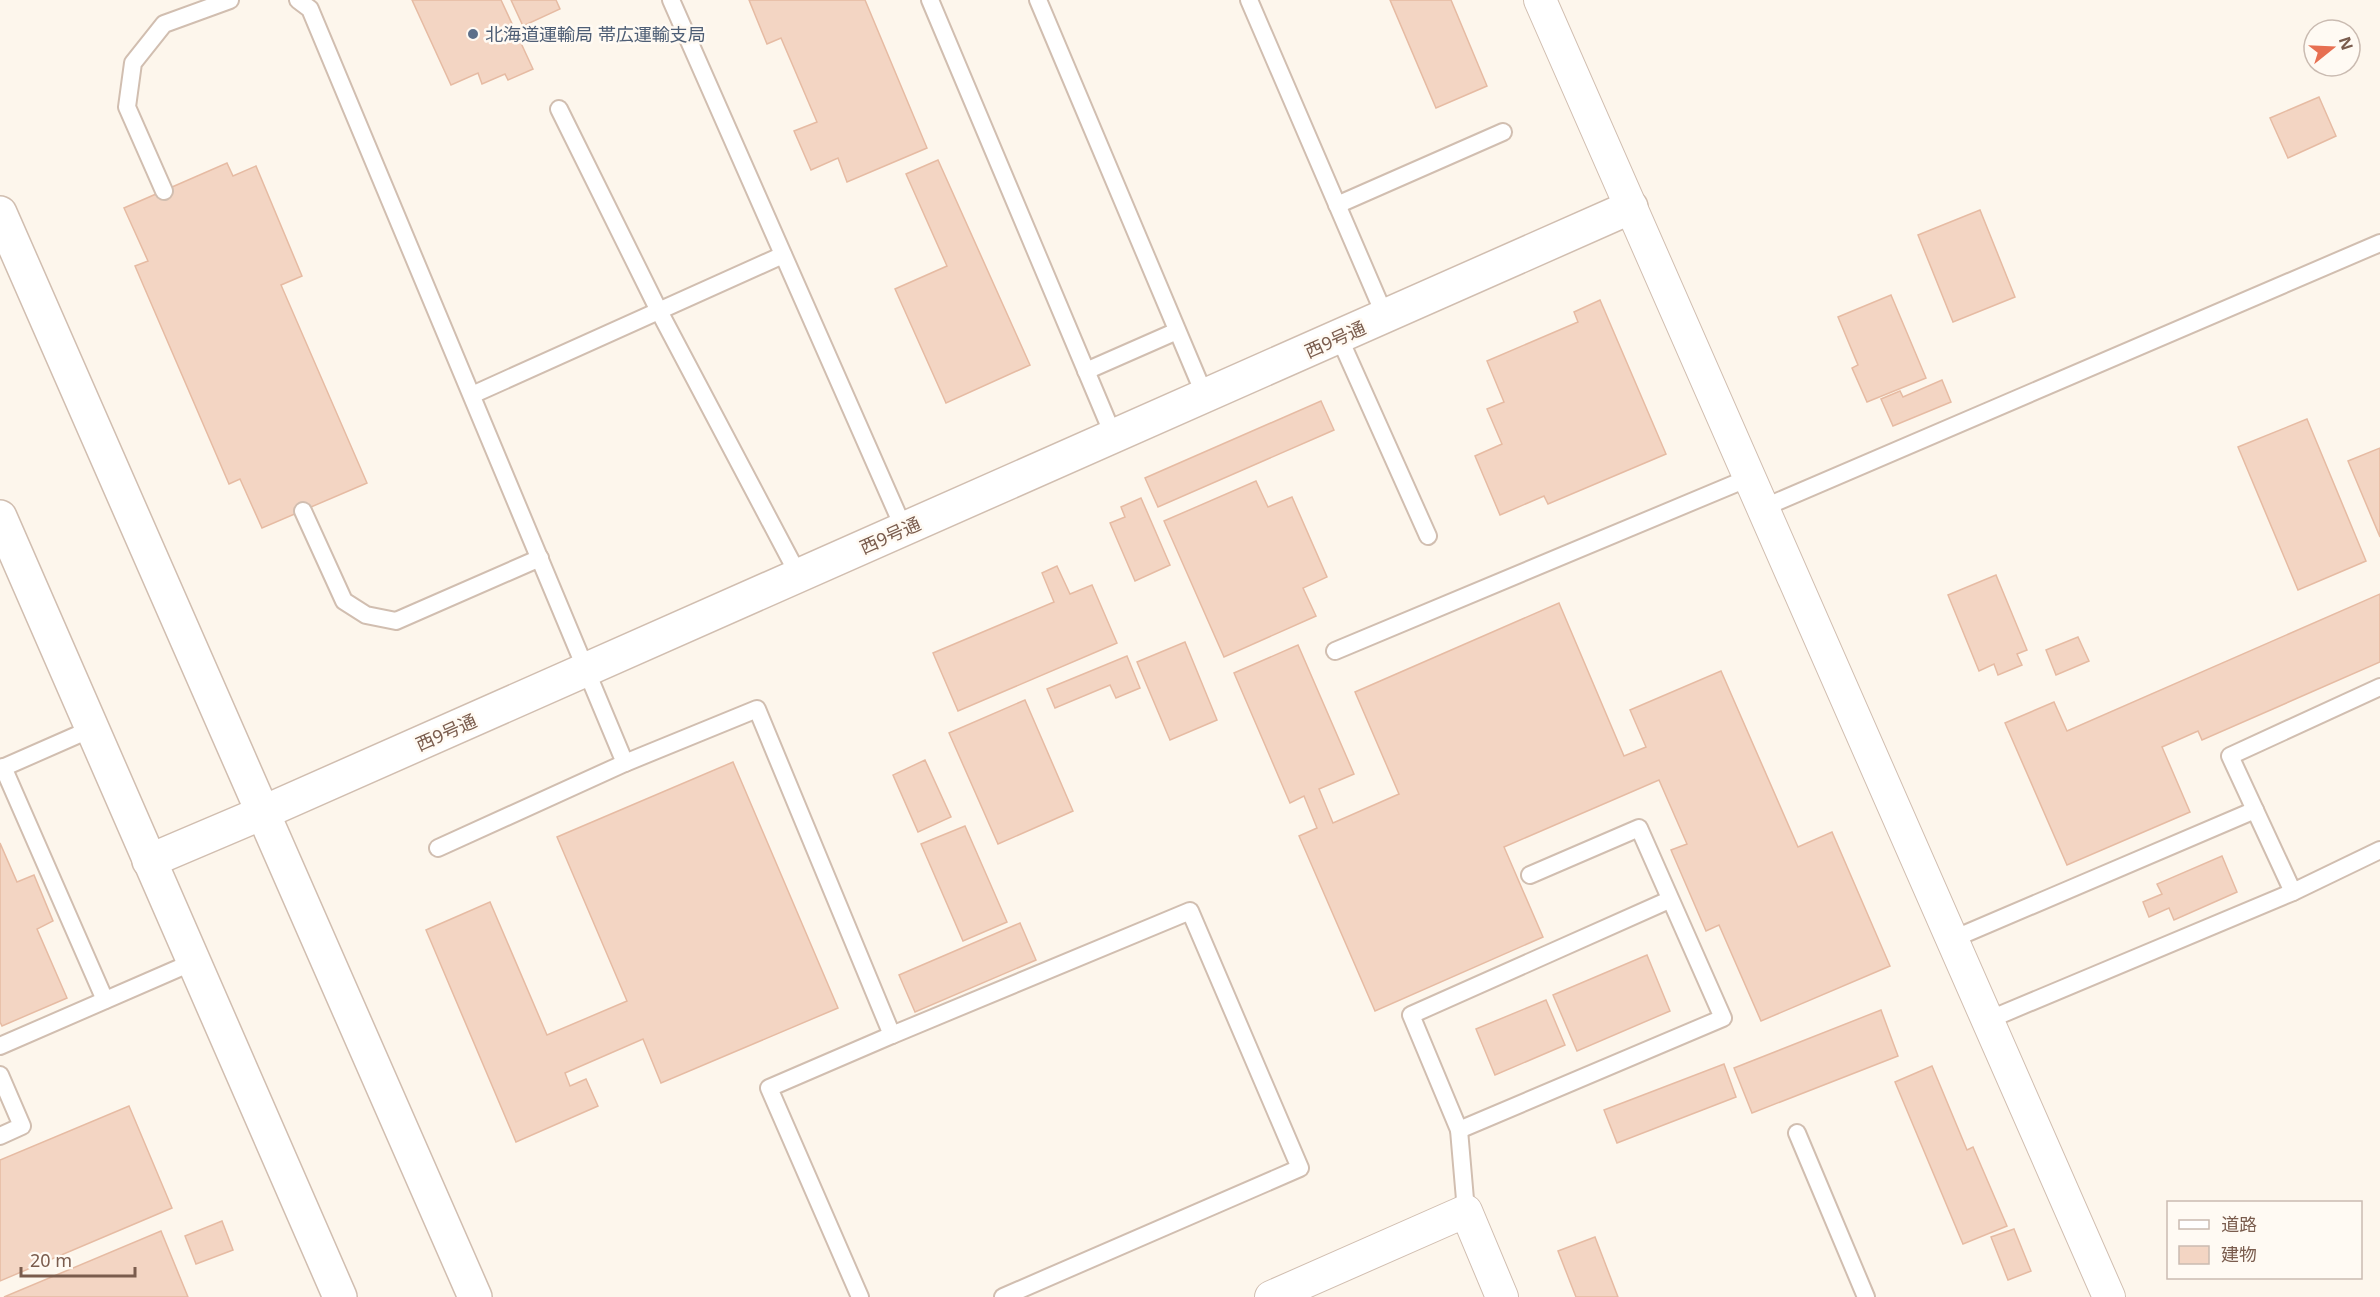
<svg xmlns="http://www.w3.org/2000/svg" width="2380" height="1297" font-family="'Noto Sans','Noto Sans JP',sans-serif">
<rect width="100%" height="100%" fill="#fdf6ec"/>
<g fill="#f3d5c3" stroke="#e6bba3" stroke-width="1.5">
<path d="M412,0H501L533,69L508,80L505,74L482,84L478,73L451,85Z"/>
<path d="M511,0H556L560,9L523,26Z"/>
<path d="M749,0H865L927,148L847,182L838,158L811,170L794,131L817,122L781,38L767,44Z"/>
<path d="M1390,0H1451L1487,86L1436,108Z"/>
<path d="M2319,97L2336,136L2288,158L2270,118Z"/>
<path d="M938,160L1030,365L946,403L895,289L947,266L906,174Z"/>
<path d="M227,163L233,176L256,166L302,276L281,285L367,483L262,528L240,479L229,484L135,266L148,261L124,208Z"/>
<path d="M1980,210L2015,297L1953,322L1918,235Z"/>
<path d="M1891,295L1926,378L1867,402L1852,368L1858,365L1838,317Z"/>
<path d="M1600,300L1666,454L1548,504L1544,496L1500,515L1475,456L1502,444L1487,409L1504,402L1487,361L1578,322L1574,312Z"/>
<path d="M1942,380L1951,402L1893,426L1881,399L1900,391L1903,397Z"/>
<path d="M1321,401L1334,430L1158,507L1145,478Z"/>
<path d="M2307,419L2366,561L2298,590L2238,447Z"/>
<path d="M2380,448V537L2348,461Z"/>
<path d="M1256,481L1268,507L1292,497L1327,577L1303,588L1316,616L1224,657L1164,521Z"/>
<path d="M1141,498L1170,565L1135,581L1110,523L1125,517L1121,507Z"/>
<path d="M1057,566L1070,594L1092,585L1117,643L958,711L933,653L1054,602L1042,573Z"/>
<path d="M1996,575L2027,650L2017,654L2022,665L1998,675L1994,664L1979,671L1948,595Z"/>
<path d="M2380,594V662L2202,740L2198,731L2162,747L2190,812L2067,865L2005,723L2054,702L2067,731Z"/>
<path d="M1559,603L1624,756L1646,747L1630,710L1721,671L1798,847L1832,832L1890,966L1761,1021L1719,925L1706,931L1671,850L1687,844L1659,780L1504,847L1543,937L1375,1011L1299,836L1317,828L1304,796L1290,803L1234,673L1298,645L1354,774L1319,789L1333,823L1399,794L1355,692Z"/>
<path d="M2078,637L2089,661L2056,675L2046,650Z"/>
<path d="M1185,642L1217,720L1170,740L1137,662Z"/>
<path d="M1127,656L1140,688L1116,698L1110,685L1055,708L1047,689Z"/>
<path d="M1025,700L1073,811L998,844L949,733Z"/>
<path d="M925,760L951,817L918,832L893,775Z"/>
<path d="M733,762L838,1008L661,1083L643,1039L565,1073L570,1086L586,1079L598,1106L516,1142L426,930L490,902L547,1035L627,1001L557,837Z"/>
<path d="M965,826L1007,922L963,941L921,844Z"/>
<path d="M0,843L17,882L34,875L53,921L37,929L67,998L2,1026L0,1022Z"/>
<path d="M2222,856L2237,892L2174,920L2169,908L2149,917L2143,902L2162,894L2157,884Z"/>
<path d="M1020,923L1036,960L915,1012L899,975Z"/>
<path d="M1647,955L1670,1011L1577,1051L1553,995Z"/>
<path d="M1546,1000L1565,1045L1495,1075L1476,1029Z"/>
<path d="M1881,1010L1898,1056L1752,1113L1734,1068Z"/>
<path d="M1724,1064L1736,1097L1617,1143L1604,1110Z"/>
<path d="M1932,1066L1967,1150L1973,1147L2007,1226L1963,1244L1895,1082Z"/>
<path d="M129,1106L172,1208L0,1281V1160Z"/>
<path d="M222,1221L233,1250L196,1264L185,1236Z"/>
<path d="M2014,1229L2031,1271L2008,1280L1991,1237Z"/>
<path d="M161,1231L188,1297H4Z"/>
<path d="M1595,1237L1618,1297H1576L1558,1251Z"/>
</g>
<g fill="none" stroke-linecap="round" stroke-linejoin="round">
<g stroke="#d1beb0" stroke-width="20">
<g id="service">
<path d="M298,0L310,9L625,763L438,848"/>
<path d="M671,0L904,529"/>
<path d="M930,0L1114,437"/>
<path d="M1038,0L1205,396"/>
<path d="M1249,0L1385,316"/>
<path d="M559,109L659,311L799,576"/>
<path d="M164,191L127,107L133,63L164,24L230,0"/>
<path d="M1337,205L1503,132"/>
<path d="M1339,337L1428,536"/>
<path d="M1086,371L1177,331"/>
<path d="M472,395L783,255"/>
<path d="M1765,507L2380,243"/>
<path d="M303,511L344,601L366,615L396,621L540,558"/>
<path d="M1335,651L1751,477"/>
<path d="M625,763L757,709L892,1035L1190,911L1300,1168L1003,1297"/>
<path d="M3,767L105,1000"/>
<path d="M0,769L91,729"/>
<path d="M2293,892L2230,756L2380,687"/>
<path d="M1953,939L2255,810"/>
<path d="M1988,1020L2293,892L2380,850"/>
<path d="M0,1046L193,962"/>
<path d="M0,1075L22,1126L0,1136"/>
<path d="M1459,1130L1723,1018L1639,828L1530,875"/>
<path d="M1797,1133L1866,1297"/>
<path d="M1466,1211L1459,1130L1411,1015L1669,900"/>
<path d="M860,1297L769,1088L892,1035"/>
</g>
</g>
<g stroke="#d1beb0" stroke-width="34">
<g id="minor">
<path d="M1540,0L2109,1297"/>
<path d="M1271,1297L1466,1211L1502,1297"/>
</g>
</g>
<g stroke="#d1beb0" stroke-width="36">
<g id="tertiary">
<path d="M0,213L475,1297"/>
<path d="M0,517L340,1297"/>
<path d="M149,861L262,813L1631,207"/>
</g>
</g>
<use href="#service" stroke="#fff" stroke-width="16"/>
<use href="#minor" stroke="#fff" stroke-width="32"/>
<use href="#tertiary" stroke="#fff" stroke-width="33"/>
</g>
<circle fill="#5c6f8a" stroke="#fffaf3" stroke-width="2" cx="473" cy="34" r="6"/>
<g text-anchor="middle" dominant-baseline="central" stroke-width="5" stroke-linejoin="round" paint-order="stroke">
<g font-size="18" fill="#4e5e75" stroke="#fffaf3" text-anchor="start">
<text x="485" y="34">北海道運輸局 帯広運輸支局</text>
</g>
<g font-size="18" fill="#7a5c4d" stroke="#fffaf3">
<text transform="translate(1335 339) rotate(-24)">西9号通</text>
<text transform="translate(890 535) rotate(-24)">西9号通</text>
<text transform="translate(446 732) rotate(-24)">西9号通</text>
</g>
</g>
<rect x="2167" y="1201" width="195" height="78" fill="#fffaf3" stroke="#cabbb1" stroke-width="1.5"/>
<rect x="2179" y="1220" width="30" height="9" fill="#ffffff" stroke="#cabbb1" stroke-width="1.5"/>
<text x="2221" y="1231" font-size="18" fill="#7a5c4d">道路</text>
<rect x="2179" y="1246" width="30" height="18" fill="#f3d5c3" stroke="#cabbb1" stroke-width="1.5"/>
<text x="2221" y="1261" font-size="18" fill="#7a5c4d">建物</text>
<g transform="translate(2332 48) rotate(72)"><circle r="28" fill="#fffaf3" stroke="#cabbb1" stroke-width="1.5"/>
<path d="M0-4.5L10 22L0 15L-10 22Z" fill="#e76f51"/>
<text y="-9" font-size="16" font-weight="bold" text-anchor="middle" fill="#7a5c4d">N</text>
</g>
<path d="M21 1267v9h114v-9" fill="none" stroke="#7a5c4d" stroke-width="3"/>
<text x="30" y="1267" font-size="18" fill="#7a5c4d" stroke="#fffaf3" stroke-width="4.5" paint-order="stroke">20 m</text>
</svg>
